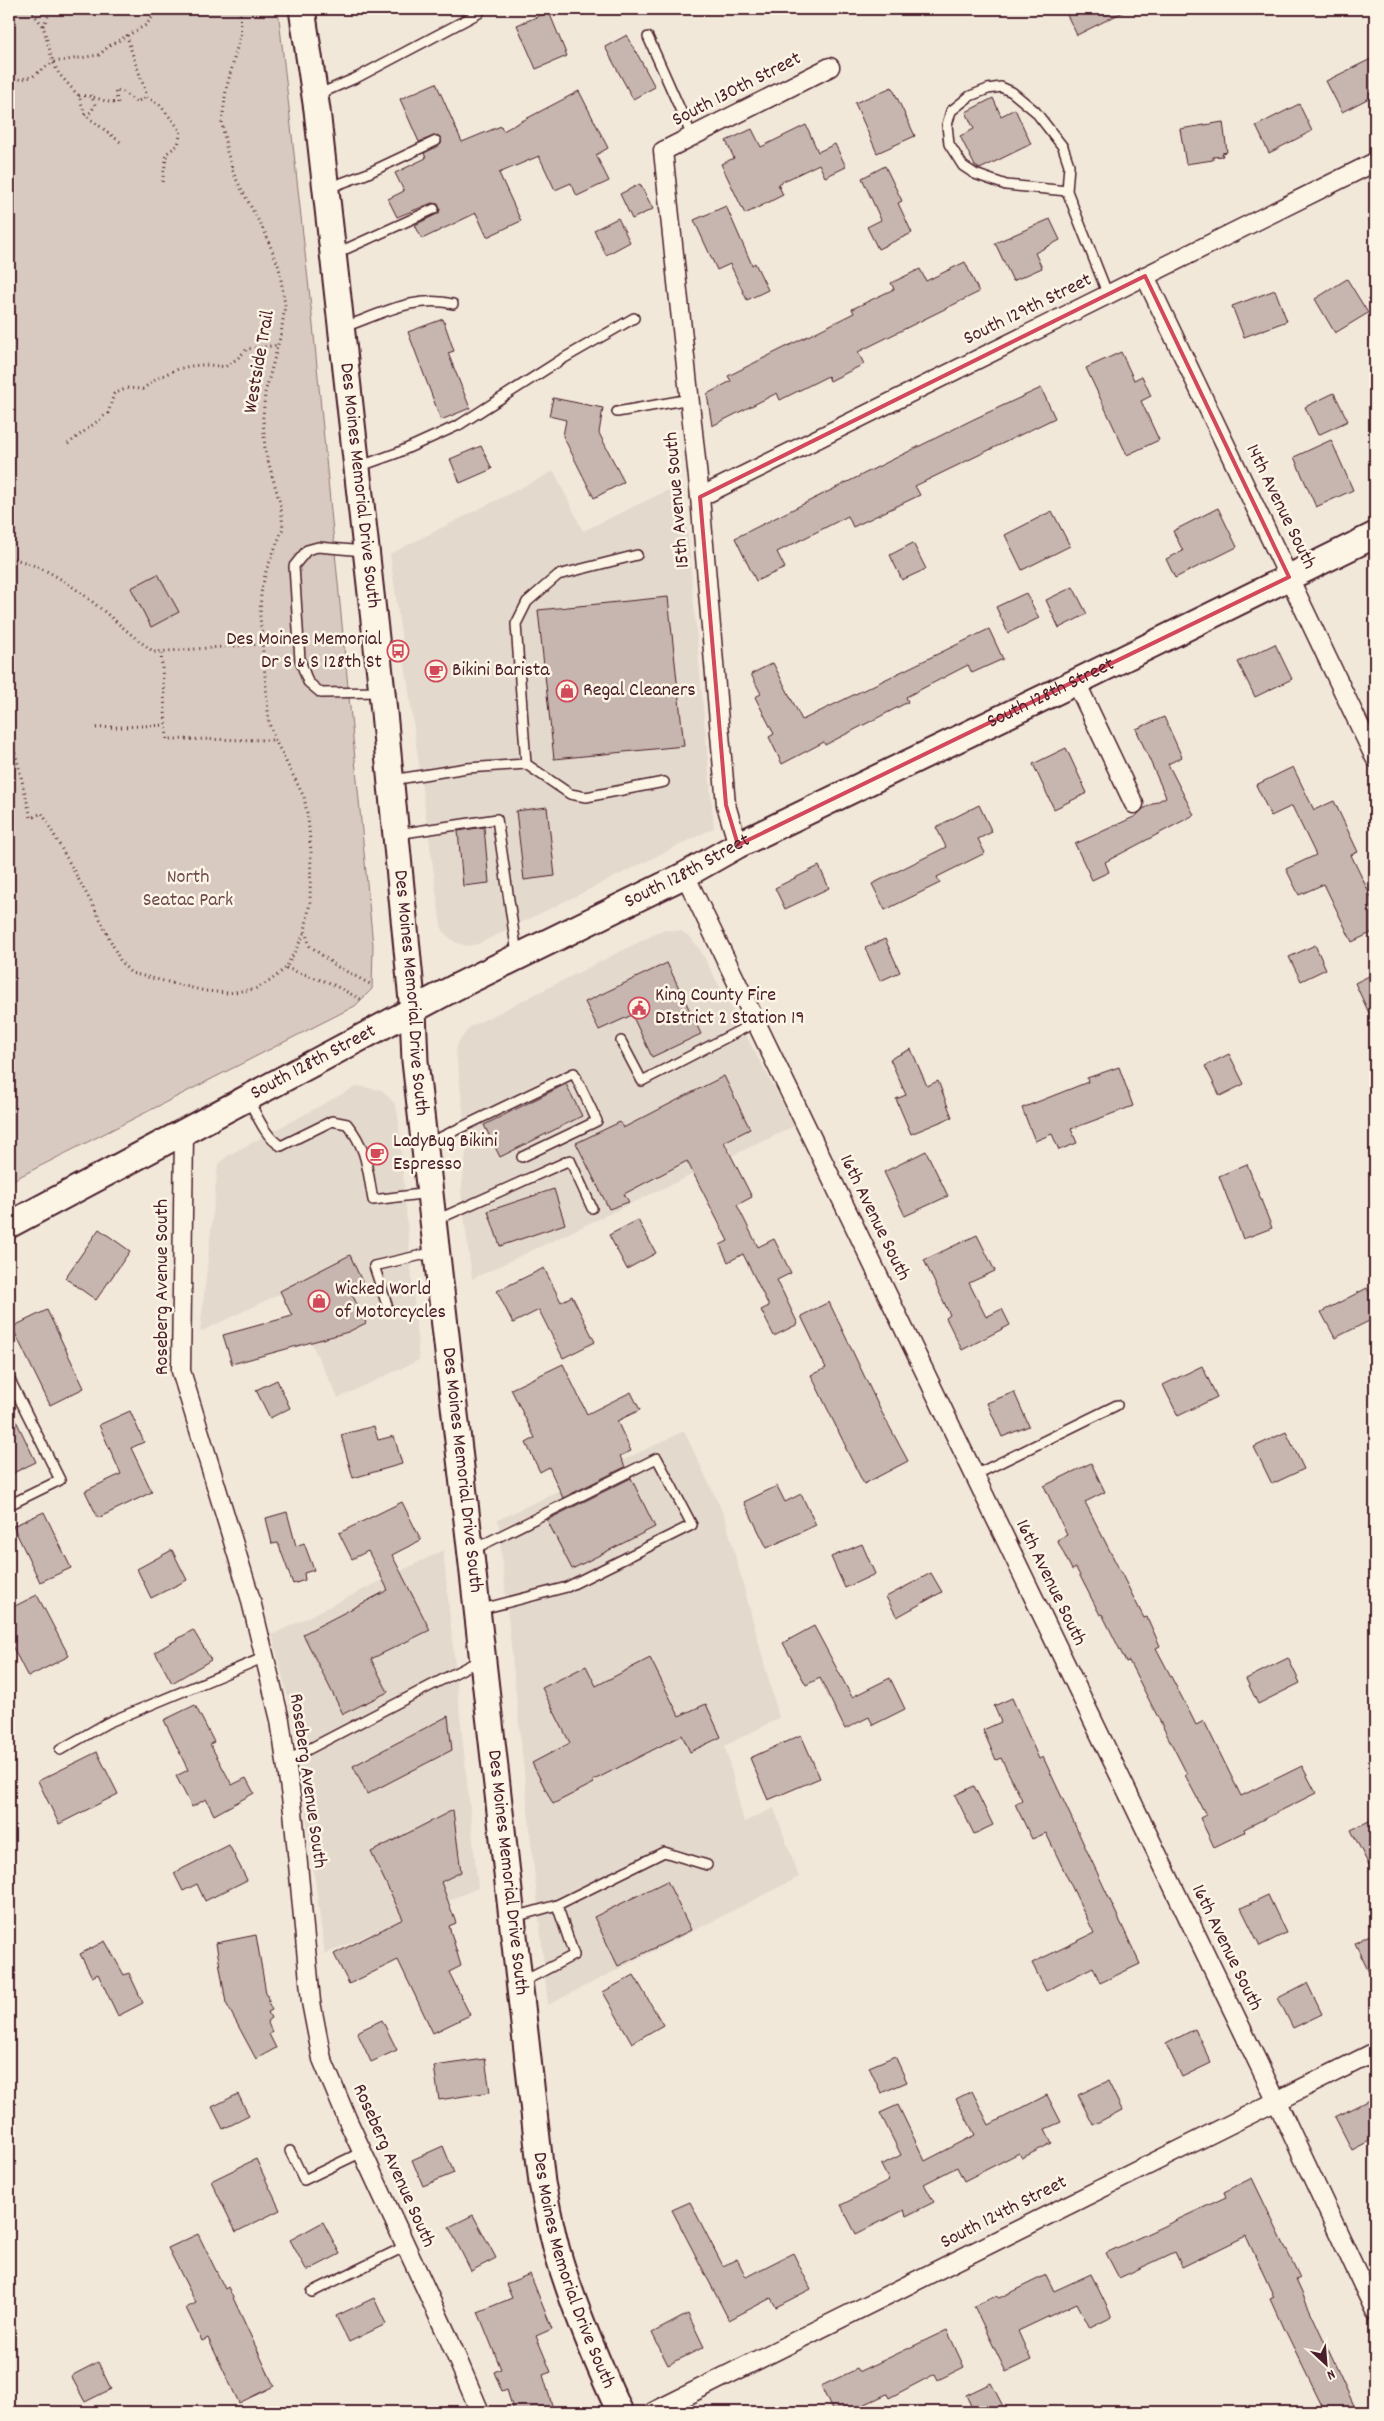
<svg xmlns="http://www.w3.org/2000/svg" width="1384" height="2421" font-family="Dekko,sans-serif">
<rect width="100%" height="100%" fill="#f1e8da"/>
<filter id="ink" filterUnits="userSpaceOnUse"><feTurbulence type="fractalNoise" baseFrequency=".02" numOctaves="2"/><feDisplacementMap in="SourceGraphic" scale="10" xChannelSelector="R" yChannelSelector="G"/><feConvolveMatrix kernelMatrix="1 2 1 2 8 2 1 2 1" color-interpolation-filters="sRGB"/></filter>
<g filter="url(#ink)">
<g fill="#e4d9cd">
<path d="M554,471L583,531L683,483L714,828L478,944L467,946L455,942L446,935L441,926L390,554Z"/>
<path d="M663,930L681,931L690,937L700,950L795,1126L472,1279L461,1192L467,1146L456,1050L459,1041L470,1027Z"/>
<path d="M357,1086L382,1090L395,1104L398,1115L419,1360L338,1398L286,1291L200,1332L218,1165L227,1156Z"/>
<path d="M684,1431L725,1517L779,1718L725,1746L744,1822L774,1808L799,1877L548,2005L498,1520Z"/>
<path d="M443,1550L478,1888L325,1954L293,1718L272,1635Z"/>
</g>
<path fill="#d8cac0" stroke="#917476" d="M9,9H278L313,325L373,945L372,989L355,1006L9,1182Z"/>
<g fill="#c7b6af" stroke="#4a1f2b">
<path d="M1064,9H1129L1077,35Z"/>
<path d="M549,12L567,56L536,69L517,25Z"/>
<path d="M627,35L655,87L633,99L605,47Z"/>
<path d="M1375,57V95L1342,112L1326,81Z"/>
<path d="M436,83L462,142L501,126L503,131L579,91L608,148L596,155L609,181L577,196L571,183L555,190L539,156L499,173L521,221L487,237L476,213L422,239L415,225L439,213L440,209L438,204L432,203L397,217L388,199L404,191L395,173L426,158L424,153L441,144V138L437,135L419,142L400,99Z"/>
<path d="M892,87L915,136L877,153L855,103Z"/>
<path d="M993,98L1001,116L1015,109L1031,144L980,169L975,166L960,136L974,129L966,112Z"/>
<path d="M1299,104L1312,131L1269,153L1256,126Z"/>
<path d="M1223,122L1227,152L1222,153L1223,156L1213,157V160L1186,164L1180,129Z"/>
<path d="M806,125L818,152L835,144L846,167L825,177L819,164L778,184L783,195L745,214L721,164L734,158L726,141L752,129L761,147Z"/>
<path d="M885,166L902,201L898,203L912,233L878,249L867,227L881,220L862,178Z"/>
<path d="M640,184L653,209L632,219L620,194Z"/>
<path d="M726,206L752,265L755,263L768,290L747,300L730,264L717,270L694,220Z"/>
<path d="M618,218L630,242L606,255L594,230Z"/>
<path d="M1050,219L1060,240L1035,253L1042,268L1013,281L995,243Z"/>
<path d="M965,262L979,292L858,352L864,364L830,381L828,376L780,400L777,393L712,426L707,394L731,381L728,376L854,313L852,309L894,289L891,283L920,269L926,281Z"/>
<path d="M1347,279L1368,313L1335,333L1315,299Z"/>
<path d="M1275,290L1287,321L1244,337L1232,306Z"/>
<path d="M443,319L454,351L448,353L470,408L441,420L408,332Z"/>
<path d="M1121,352L1134,380L1142,376L1151,396L1141,401L1159,440L1127,455L1086,368Z"/>
<path d="M1041,388L1055,418L915,486L920,495L853,527L848,516L777,552L785,568L756,581L735,538L974,419Z"/>
<path d="M1334,393L1348,421L1318,435L1305,407Z"/>
<path d="M553,398L603,408L599,433L624,482L594,498L563,436L566,420L549,416Z"/>
<path d="M1331,440L1353,490L1316,507L1294,457Z"/>
<path d="M481,446L492,469L460,483L450,459Z"/>
<path d="M1218,508L1237,547L1175,578L1166,559L1183,551L1173,531Z"/>
<path d="M1052,511L1070,546L1022,570L1005,535Z"/>
<path d="M913,543L926,569L902,580L890,555Z"/>
<path d="M158,574L179,612L151,627L131,588Z"/>
<path d="M1073,587L1087,614L1059,628L1046,600Z"/>
<path d="M1026,593L1039,618L1008,633L996,607Z"/>
<path d="M668,597L684,746L554,759L538,610Z"/>
<path d="M989,629L1003,659L972,673L968,665L906,697L908,702L825,745L824,742L782,764L769,737L774,734L755,697L761,694L751,674L773,663L802,720Z"/>
<path d="M1275,644L1292,679L1255,697L1238,662Z"/>
<path d="M1164,717L1182,757L1168,764L1194,815L1105,862L1109,872L1092,880L1075,844L1136,816L1143,809L1166,797L1136,729Z"/>
<path d="M1066,748L1087,793L1054,809L1033,764Z"/>
<path d="M1293,767L1314,810L1334,801L1358,852L1351,855L1375,905V931L1352,942L1324,884L1299,895L1286,869L1316,855L1292,806L1271,816L1256,785Z"/>
<path d="M979,805L992,832L978,839L985,853L937,877L940,883L885,910L872,884L946,847L936,827Z"/>
<path d="M547,807L555,876L524,880L516,811Z"/>
<path d="M484,827L489,883L463,886L458,831Z"/>
<path d="M819,866L829,888L785,909L775,888Z"/>
<path d="M885,939L900,972L880,981L865,948Z"/>
<path d="M1315,945L1326,969L1301,981L1289,957Z"/>
<path d="M667,963L701,1034L652,1057L632,1015L599,1030L585,1002Z"/>
<path d="M1375,973V1026L1355,983Z"/>
<path d="M911,1049L927,1086L938,1081L952,1117L911,1134L896,1099L906,1095L890,1059Z"/>
<path d="M1229,1054L1244,1084L1220,1096L1205,1066Z"/>
<path d="M1119,1067L1133,1106L1071,1129L1077,1143L1059,1150L1052,1134L1035,1141L1022,1108L1088,1082L1087,1078Z"/>
<path d="M724,1076L750,1129L724,1142L752,1197L737,1205L758,1247L774,1239L791,1273L777,1280L798,1324L774,1336L761,1310L769,1306L743,1254L728,1262L720,1245L728,1241L687,1161L624,1194L629,1202L609,1209L576,1143L620,1122L623,1128Z"/>
<path d="M566,1084L582,1116L500,1157L484,1125Z"/>
<path d="M926,1151L948,1196L905,1216L884,1172Z"/>
<path d="M1247,1164L1272,1228L1243,1239L1219,1176Z"/>
<path d="M554,1189L565,1224L500,1246L488,1211Z"/>
<path d="M638,1220L656,1253L627,1269L609,1235Z"/>
<path d="M99,1229L130,1251L96,1300L65,1278Z"/>
<path d="M977,1235L995,1271L969,1283L986,1317L1002,1309L1010,1325L962,1350L946,1318L950,1315L924,1260Z"/>
<path d="M350,1255L364,1286L351,1292L366,1323L348,1332L232,1364L223,1335L292,1316L280,1291Z"/>
<path d="M544,1268L561,1302L572,1296L595,1342L563,1358L539,1310L513,1323L497,1291Z"/>
<path d="M1367,1288L1375,1304V1318L1335,1338L1321,1312Z"/>
<path d="M829,1302L880,1409L908,1461L864,1484L845,1447H846L811,1375L826,1368L801,1316Z"/>
<path d="M47,1310L84,1388L50,1405L12,1327Z"/>
<path d="M563,1364L587,1414L631,1392L640,1410L617,1421L631,1451L620,1456L625,1467L563,1498L549,1467L540,1472L526,1443L535,1438L511,1389Z"/>
<path d="M1202,1366L1217,1397L1178,1416L1163,1385Z"/>
<path d="M277,1380L290,1408L270,1418L256,1390Z"/>
<path d="M1014,1392L1029,1426L1002,1437L987,1403Z"/>
<path d="M9,1406L36,1462L9,1475Z"/>
<path d="M130,1411L144,1442L131,1448L152,1492L98,1518L85,1491L121,1474L99,1425Z"/>
<path d="M374,1426L378,1440L394,1436L402,1464L353,1478L341,1435Z"/>
<path d="M1286,1432L1304,1469L1272,1484L1254,1447Z"/>
<path d="M1091,1463L1105,1492L1085,1502L1144,1618L1147,1617L1160,1646L1156,1648L1189,1711L1196,1725L1204,1721L1241,1796L1302,1766L1316,1793L1244,1829L1245,1832L1214,1847L1200,1818L1206,1815L1185,1775L1187,1774L1129,1661L1126,1662L1102,1614L1100,1615L1076,1568L1072,1570L1057,1540L1067,1535L1044,1486Z"/>
<path d="M631,1478L655,1527L572,1569L547,1520Z"/>
<path d="M777,1486L785,1502L801,1494L816,1525L767,1548L744,1502Z"/>
<path d="M402,1502L421,1540L392,1555L430,1630L371,1659L388,1692L343,1714L303,1634L388,1590L368,1551L352,1559L339,1533Z"/>
<path d="M44,1512L71,1568L40,1582L13,1526Z"/>
<path d="M287,1512L296,1546L304,1543L314,1570L304,1573L305,1580L293,1584L278,1543L272,1544L266,1518Z"/>
<path d="M862,1544L875,1574L845,1588L831,1557Z"/>
<path d="M172,1550L187,1580L151,1598L137,1569Z"/>
<path d="M931,1573L942,1592L897,1617L886,1597Z"/>
<path d="M37,1595L69,1656L28,1677L9,1640V1609Z"/>
<path d="M814,1626L852,1697L890,1678L905,1709L873,1725L869,1717L845,1729L820,1678L806,1685L783,1643Z"/>
<path d="M193,1630L211,1660L172,1683L155,1652Z"/>
<path d="M650,1658L679,1716L706,1704L721,1737L690,1752L682,1735L592,1781L594,1783L553,1804L532,1763L570,1743L542,1688L586,1666L596,1686Z"/>
<path d="M1288,1658L1300,1683L1258,1704L1246,1679Z"/>
<path d="M1012,1698L1039,1759L1043,1757L1140,1964L1100,1983L1093,1967L1046,1991L1032,1963L1094,1933L1046,1833L1032,1839L1015,1804L1022,1800L1001,1758L996,1760L983,1730L1001,1722L994,1706Z"/>
<path d="M195,1705L214,1742L210,1744L232,1785L246,1778L254,1793L214,1815L206,1799L192,1807L176,1776L188,1770L164,1720Z"/>
<path d="M448,1716L452,1750L367,1794L353,1766Z"/>
<path d="M801,1735L820,1778L768,1800L750,1758Z"/>
<path d="M97,1752L118,1794L59,1824L38,1781Z"/>
<path d="M974,1786L993,1825L974,1834L955,1795Z"/>
<path d="M453,1810L461,1872L441,1882L456,1923L449,1926L461,1966L449,1972L470,2015L433,2033L398,1960L349,1984L334,1954L403,1919L371,1852Z"/>
<path d="M1375,1818V1877L1351,1830Z"/>
<path d="M229,1845L247,1880L205,1901L197,1884L183,1891L174,1873Z"/>
<path d="M667,1881L691,1930L618,1966L594,1917Z"/>
<path d="M1268,1895L1286,1933L1260,1946L1241,1908Z"/>
<path d="M1375,1932V1985L1355,1943Z"/>
<path d="M256,1935L266,1993L270,2001L268,2002L272,2010L268,2012L271,2018L267,2021L272,2032L269,2034L276,2048L256,2059L226,2003L216,1943Z"/>
<path d="M105,1941L124,1975L129,1973L143,2003L118,2016L98,1974L92,1977L80,1954Z"/>
<path d="M634,1975L663,2025L632,2043L603,1992Z"/>
<path d="M1307,1983L1322,2014L1293,2028L1278,1998Z"/>
<path d="M382,2020L397,2050L371,2062L357,2032Z"/>
<path d="M1195,2029L1211,2063L1182,2077L1166,2044Z"/>
<path d="M895,2056L907,2082L881,2093L869,2067Z"/>
<path d="M485,2059L490,2092L439,2100L434,2066Z"/>
<path d="M1108,2081L1122,2110L1093,2125L1078,2095Z"/>
<path d="M972,2091L989,2125L1047,2095L1061,2122L1045,2129L1052,2143L1022,2158L1019,2153L964,2181L957,2167L924,2184L934,2202L906,2216L904,2210L856,2234L841,2205L889,2181L881,2165L901,2155L880,2113L898,2105L925,2161L975,2135L956,2099Z"/>
<path d="M238,2094L249,2116L223,2129L212,2107Z"/>
<path d="M1375,2097V2138L1352,2150L1335,2117Z"/>
<path d="M443,2146L454,2173L423,2186L412,2160Z"/>
<path d="M256,2159L280,2210L236,2232L211,2181Z"/>
<path d="M1252,2178L1300,2278L1296,2280L1357,2412H1325L1285,2330H1284L1270,2299L1274,2297L1246,2236L1182,2267L1175,2252L1119,2278L1106,2253L1226,2197L1224,2192Z"/>
<path d="M690,2202L723,2266L737,2259L746,2277L793,2253L811,2289L776,2307L771,2298L729,2320L672,2210Z"/>
<path d="M473,2215L496,2258L471,2271L449,2227Z"/>
<path d="M323,2222L340,2254L307,2271L290,2240Z"/>
<path d="M198,2234L225,2289L228,2287L274,2386L239,2403L208,2338L202,2341L186,2308L196,2303L168,2248Z"/>
<path d="M530,2274L552,2329L536,2336L551,2372L543,2375L554,2412H514L507,2390L502,2392L494,2372L501,2369L478,2312L512,2298L506,2284Z"/>
<path d="M1091,2274L1112,2317L1090,2328L1077,2303L1018,2331L1031,2360L1006,2372L974,2306L996,2296L999,2298L1046,2275L1054,2291Z"/>
<path d="M374,2298L386,2324L349,2342L336,2316Z"/>
<path d="M688,2314L704,2347L668,2365L652,2333Z"/>
<path d="M947,2330L964,2367L938,2380L935,2374L889,2398L887,2394L848,2412H833L821,2386L857,2369L859,2372Z"/>
<path d="M98,2362L111,2389L85,2402L71,2376Z"/>
<path d="M991,2383L1006,2412H974L966,2395Z"/>
</g>
<g fill="none" stroke-linecap="round" stroke-linejoin="round">
<g stroke="#4a1f2b" stroke-width="12">
<g id="lane">
<path d="M648,37L692,136"/>
<path d="M317,95L358,77L479,13"/>
<path d="M328,188L366,174L436,141"/>
<path d="M1067,191L1006,185L975,174L963,166L949,144L947,125L951,111L970,96L988,89L1001,87L1012,92L1035,111L1063,147L1069,165L1067,191L1108,295"/>
<path d="M335,254L434,209"/>
<path d="M344,327C379,315 416,294 453,304"/>
<path d="M617,412L690,399"/>
<path d="M358,467L397,453L459,425L559,361L634,318"/>
<path d="M364,551L318,547L307,550L294,566L300,660L308,682L321,693L380,692"/>
<path d="M637,555L558,575L527,602L516,624L526,764L570,794L586,797L664,782"/>
<path d="M392,780L467,768L526,764"/>
<path d="M397,834L497,819L517,954"/>
<path d="M621,1041L642,1081L756,1022"/>
<path d="M248,1099C257,1115 265,1137 281,1146L332,1121L347,1124C368,1150 367,1169 373,1200L429,1193"/>
<path d="M427,1144L574,1073L597,1121L522,1157"/>
<path d="M434,1221L570,1160L592,1208"/>
<path d="M387,1305L374,1266L435,1252"/>
<path d="M9,1378L60,1480L9,1505"/>
<path d="M975,1475L1117,1405"/>
<path d="M472,1550L657,1458L692,1525L567,1587L478,1610"/>
<path d="M60,1750L107,1723L265,1657"/>
<path d="M286,1761L480,1660"/>
<path d="M514,1917L557,1905"/>
<path d="M522,1982L574,1955L557,1905L664,1852L707,1865"/>
<path d="M290,2151L304,2180L362,2152"/>
<path d="M312,2292L406,2246"/>
</g>
</g>
<g stroke="#4a1f2b" stroke-width="21">
<g id="street">
<path d="M1145,276L1375,758"/>
<path d="M700,497L1375,162"/>
<path d="M1076,682L1134,804"/>
<path d="M738,845L726,805L700,497L663,151L830,67"/>
<path d="M685,875L1276,2100L1375,2311"/>
<path d="M184,1133L181,1371L250,1597L280,1720L293,1811L311,2002L322,2059L348,2121L448,2337L480,2412"/>
<path d="M653,2412L1375,2052"/>
</g>
</g>
<g stroke="#4a1f2b" stroke-width="29">
<g id="secondary">
<path id="s1" d="M302,9L317,110L382,692L413,1011L415,1061L542,2183C547,2206 551,2229 557,2251C573,2306 596,2360 620,2412"/>
<path id="s2" d="M9,1225L456,987L685,875L738,845L1076,682L1375,535"/>
</g>
</g>
<g stroke="#4a1f2b" stroke-width="3" stroke-dasharray="1 4" stroke-linecap="butt">
<path d="M30,9L43,26L53,62L59,74L79,96L85,115L123,144"/>
<path d="M240,9L241,32L226,90L222,123L227,152L235,177L265,233L279,267L285,305L281,334L265,393L263,417L265,450L281,507L283,528L266,571L261,593L260,616L269,723L275,740L304,797L308,818L311,852L310,902L305,931L310,946L336,966L372,985"/>
<path d="M43,26L52,9"/>
<path d="M127,35C132,57 141,75 147,97L159,104L181,131L178,145L167,153L162,184"/>
<path d="M9,81L32,77L53,62L99,55L109,46L146,25L159,9"/>
<path d="M79,96C94,94 103,103 118,103L115,91L123,92L136,102L147,97"/>
<path d="M85,115L91,112L95,105L91,95"/>
<path d="M68,444L108,413L114,394L127,388L143,389C168,369 192,361 225,367L238,358L247,349L279,345"/>
<path d="M9,558C69,570 106,618 154,652L263,644"/>
<path d="M161,653L167,739L275,740"/>
<path d="M96,728L166,725"/>
<path d="M9,739L16,756L31,818L42,813L96,911L121,962L131,973L205,991L228,993L255,989L270,981L286,968L305,932"/>
<path d="M286,968L330,983L364,1001"/>
</g>
<use href="#lane" stroke="#fcf5e5" stroke-width="9"/>
<use href="#street" stroke="#fcf5e5" stroke-width="18"/>
<use href="#secondary" stroke="#fcf5e5" stroke-width="25"/>
</g>
</g>
<path fill="none" stroke="#d1495b" stroke-width="4" stroke-linejoin="round" d="M1145,276L1289,577L738,845L726,805L700,497Z"/>
<defs>
<g id="bus-ring" transform="scale(1.125)"><circle r="9.5" fill="#fcf5e5" stroke="#d1495b" stroke-width="1.5"/><path d="M-5-6H5V4H4V6H2V4H-2V6H-4V4H-5ZM-3.5-4V0h7V-4ZM-3.5 1.2v1.5H-2V1.2ZM2 1.2v1.5H3.5V1.2Z" fill="#d1495b"/></g>
<g id="cafe-ring" transform="scale(1.125)"><circle r="9.5" fill="#fcf5e5" stroke="#d1495b" stroke-width="1.5"/><path d="M-5.5-4.5H6V0H3Q3 3.5 0 3.5H-2.5Q-5.5 3.5-5.5 0ZM3-3.2v2h1.7v-2ZM-6 4.5H4V6H-6Z" fill="#d1495b"/></g>
<g id="shop-ring" transform="scale(1.125)"><circle r="9.5" fill="#fcf5e5" stroke="#d1495b" stroke-width="1.5"/><path d="M-5-2.5h2.3a2.7 3.5 0 0 1 5.4 0H5L5.5 6h-11ZM-1.5-2.5h3a1.5 2.3 0 0 0-3 0Z" fill="#d1495b"/></g>
<g id="civic-ring" transform="scale(1.125)"><circle r="9.5" fill="#fcf5e5" stroke="#d1495b" stroke-width="1.5"/><path d="M-.6-6.5H3V-4.5H.6V-3L4-1V1h2V6H-6V1h2V-1L-.6-3ZM-1.2 2.5V6h2.4V2.5Z" fill="#d1495b"/></g>
</defs>
<g fill-rule="evenodd">
<use href="#bus-ring" x="398" y="651"/>
<use href="#cafe-ring" x="436" y="671"/>
<use href="#shop-ring" x="567" y="691"/>
<use href="#civic-ring" x="639" y="1008"/>
<use href="#cafe-ring" x="377" y="1154"/>
<use href="#shop-ring" x="319" y="1301"/>
</g>
<g text-anchor="middle" dominant-baseline="central" stroke-width="5" stroke-linejoin="round" paint-order="stroke">
<g font-size="20" fill="#4a1f2b" stroke="#fcf5e5">
<text transform="translate(737 90) rotate(-27)">South 130th Street</text>
<text transform="translate(1028 310) rotate(-26)">South 129th Street</text>
<text transform="translate(260 362) rotate(-80)">Westside Trail</text>
<text stroke="none"><textPath href="#s1" startOffset="480">Des Moines Memorial Drive South</textPath></text>
<text transform="translate(678 500) rotate(-95)">15th Avenue South</text>
<text transform="translate(1280 507) rotate(64)">14th Avenue South</text>
<text stroke="none"><textPath href="#s2" startOffset="1170">South 128th Street</textPath></text>
<text stroke="none"><textPath href="#s2" startOffset="765">South 128th Street</textPath></text>
<text stroke="none"><textPath href="#s1" startOffset="990">Des Moines Memorial Drive South</textPath></text>
<text stroke="none"><textPath href="#s2" startOffset="345">South 128th Street</textPath></text>
<text transform="translate(874 1218) rotate(64)">16th Avenue South</text>
<text transform="translate(163 1287) rotate(-90)">Roseberg Avenue South</text>
<text stroke="none"><textPath href="#s1" startOffset="1470">Des Moines Memorial Drive South</textPath></text>
<text transform="translate(1050 1583) rotate(64)">16th Avenue South</text>
<text transform="translate(307 1781) rotate(82)">Roseberg Avenue South</text>
<text stroke="none"><textPath href="#s1" startOffset="1875">Des Moines Memorial Drive South</textPath></text>
<text transform="translate(1226 1948) rotate(64)">16th Avenue South</text>
<text transform="translate(393 2166) rotate(66)">Roseberg Avenue South</text>
<text transform="translate(1004 2213) rotate(-27)">South 124th Street</text>
<text stroke="none"><textPath href="#s1" startOffset="2280">Des Moines Memorial Drive South</textPath></text>
</g>
<g font-size="20" fill="#4a1f2b" stroke="#fcf5e5" text-anchor="start">
<text x="382" y="640" text-anchor="end">Des Moines Memorial<tspan x="382" dy="23">Dr S &amp; S 128th St</tspan></text>
<text x="452" y="671">Bikini Barista</text>
<text x="583" y="691">Regal Cleaners</text>
<text x="655" y="996">King County Fire<tspan x="655" dy="23">DIstrict 2 Station 19</tspan></text>
<text x="393" y="1142">LadyBug Bikini<tspan x="393" dy="23">Espresso</tspan></text>
<text x="335" y="1290">Wicked World<tspan x="335" dy="23">of Motorcycles</tspan></text>
</g>
<g font-size="20" fill="#6e4a50" stroke="#fcf5e5">
<text x="188" y="878">North<tspan x="188" dy="23">Seatac Park</tspan></text>
</g>
</g>
<rect width="1384" height="2421" fill="none" stroke="#fcf5e5" stroke-width="30"/>
<rect x="15" y="15" width="1354" height="2391" fill="none" stroke="#4a1f2b" stroke-width="2" filter="url(#ink)"/>
<g transform="translate(1326 2364) rotate(154)" stroke="#fcf5e5" stroke-width="4" paint-order="stroke">
<path d="M0-4L9 19L0 12L-9 19Z" fill="#4a1f2b"/>
<text y="-8" font-size="14" font-weight="bold" text-anchor="middle" fill="#4a1f2b">N</text>
</g>
</svg>
